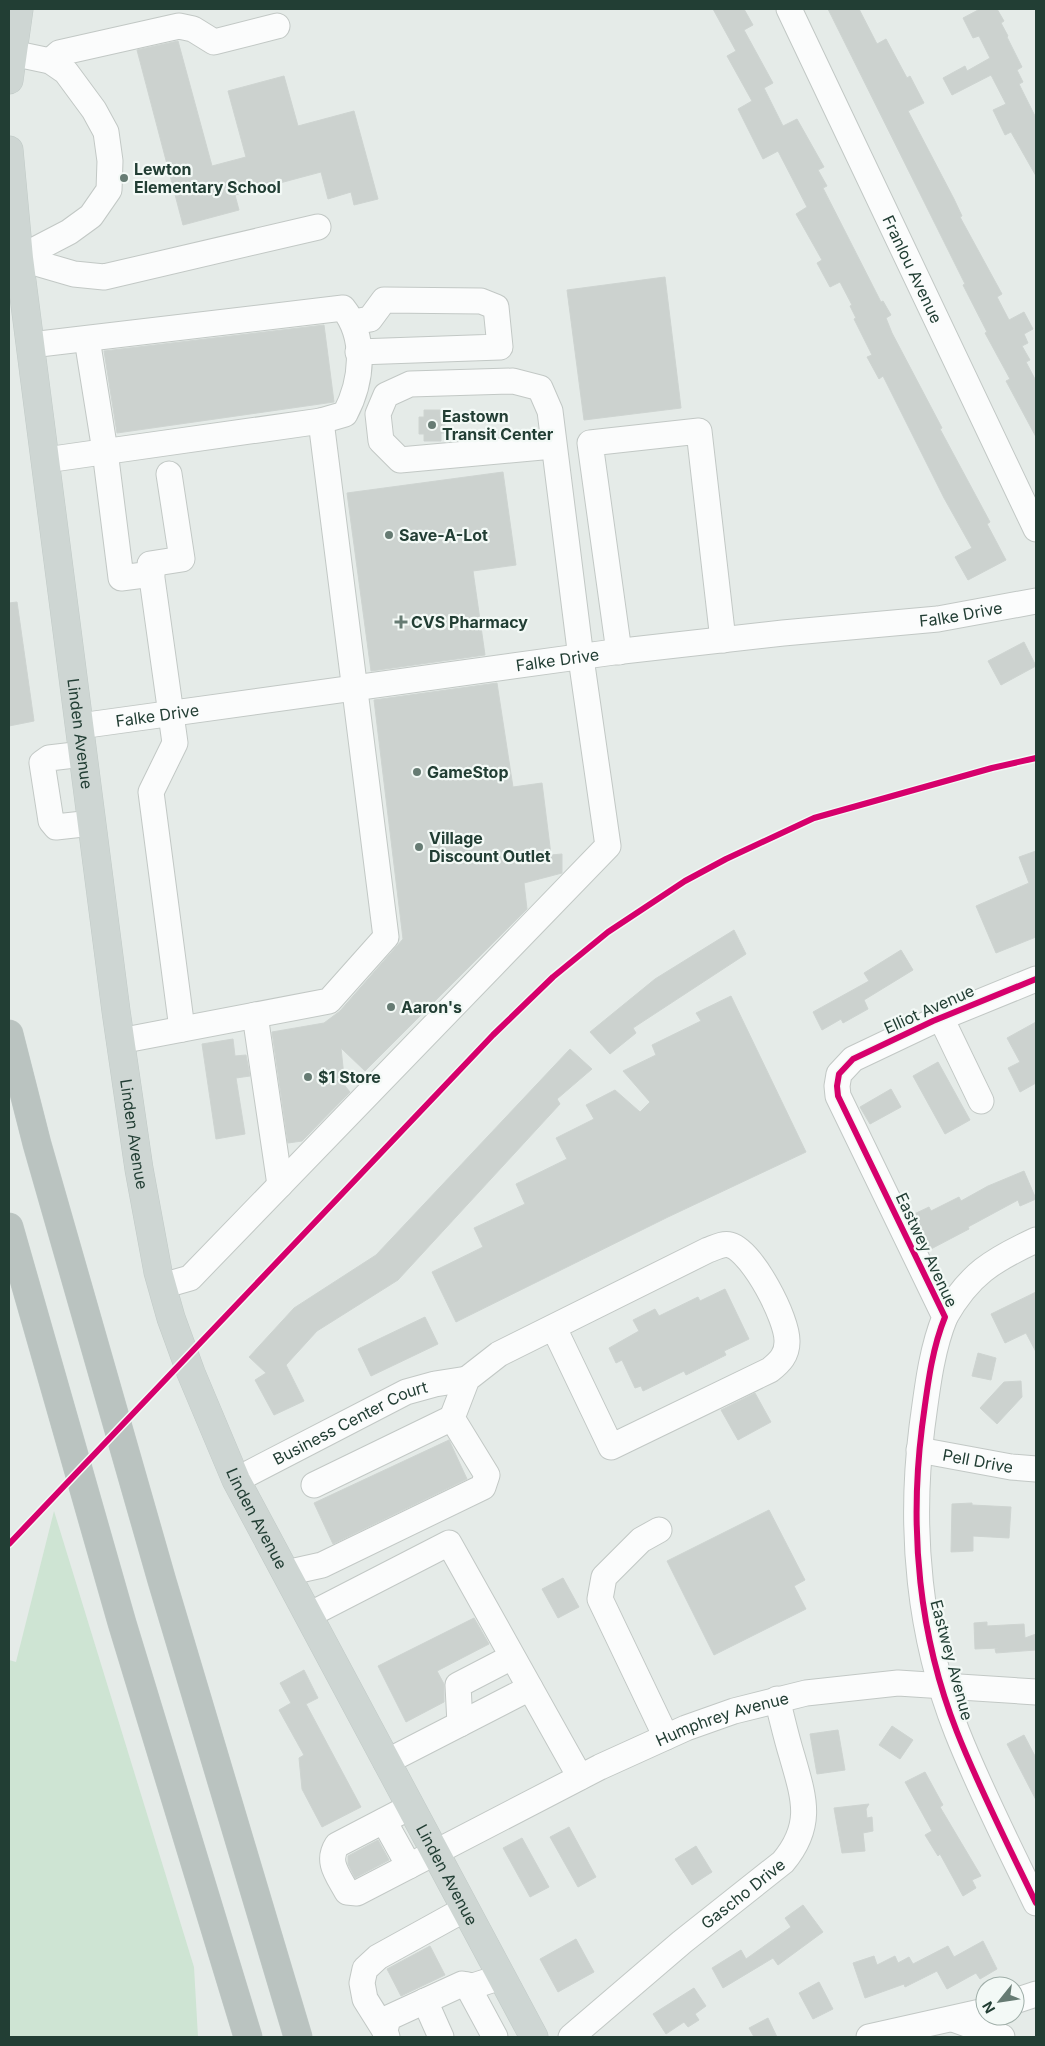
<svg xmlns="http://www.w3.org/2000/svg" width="1045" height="2046" font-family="Inter,sans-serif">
<rect width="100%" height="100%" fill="#e5ebe8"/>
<path fill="#cee4d3" d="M54,1511L194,1967L198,2037H10L9,1660L16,1662Z"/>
<g fill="#ccd2cf" stroke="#ced4d1">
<path d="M713,9H744L753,25L744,30L773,83L764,88L783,126L797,119L824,167L818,170L827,186L823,188L881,302L883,301L891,315L886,318L892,333L942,428L940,429L990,522L987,524L1006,560L968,580L955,557L972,548L944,498L883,376L879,379L867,357L872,355L854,319L856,318L850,306L852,305L840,282L830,287L817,263L822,260L796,214L807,207L778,151L763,159L738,109L752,101L727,56L736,51Z"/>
<path d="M828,9H859L877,44L886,39L907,78L910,76L924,103L908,111L954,199L962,216L960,217L1002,294L997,297L1009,320L1024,312L1033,329L1024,334L1028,343L1022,346L1030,360L1026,362L1036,381V437L1006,381L1010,379L985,333L987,332L963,285L965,284Z"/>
<path d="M980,9H997L1004,21L1001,23L1008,36L1007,37L1022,67L1017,70L1023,82L1019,84L1036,118V176L1011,132L1005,135L993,110L1006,104L991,75L952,95L943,78L965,66L967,71L990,58L979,36L973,38L963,18Z"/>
<path d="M178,41L212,166L246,157L228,91L284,76L298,126L354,111L378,199L354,205L351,192L328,199L321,172L235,195L239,210L183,225L137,50Z"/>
<path d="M665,277L681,408L584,420L567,290Z"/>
<path d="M324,325L334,402L117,433L104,351Z"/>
<path d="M424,410H440V417H445V433H441V441H424V434H419V417H424Z"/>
<path d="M503,472L516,565L473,571L485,655L371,671L347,493Z"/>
<path d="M17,602L34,721L9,726V603Z"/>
<path d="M1024,642L1036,666L1001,685L988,661Z"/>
<path d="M497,683L513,787L542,783L551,855L562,854V873L524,883L527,909L365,1071L341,1048L345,1086L350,1092L302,1141L288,1143L272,1032L324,1023L340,1011L403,939L374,700Z"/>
<path d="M1036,851V937L996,953L976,906L1029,883L1019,857Z"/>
<path d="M734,930L746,954L633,1028L636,1033L610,1054L590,1032L655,979Z"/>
<path d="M901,950L913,970L864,1000L868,1009L843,1023L841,1019L822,1030L813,1012L869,981L864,973Z"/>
<path d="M731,996L806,1152L668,1217L456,1322L432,1272L483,1247L474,1228L525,1204L516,1184L567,1159L556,1138L594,1119L586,1105L615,1090L640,1112L650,1102L623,1071L656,1055L652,1045L701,1021L696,1013Z"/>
<path d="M1036,1022V1083L1020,1092L1008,1068L1020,1062L1007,1038Z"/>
<path d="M233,1039L235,1056L246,1055L250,1076L236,1078L245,1134L216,1139L202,1044Z"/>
<path d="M570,1049L592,1069L557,1099L560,1104L398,1280L317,1331L286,1365L304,1401L274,1415L255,1380L266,1373L249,1357L294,1308L376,1255Z"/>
<path d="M938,1062L970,1120L945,1134L913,1076Z"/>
<path d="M891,1089L901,1107L870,1124L860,1107Z"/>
<path d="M1024,1171L1036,1199L1020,1206L1018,1200L968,1227L969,1229L929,1250L912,1215L929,1207L931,1211L959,1197L961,1201L988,1186Z"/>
<path d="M725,1289L749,1339L724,1351L726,1355L686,1375L684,1371L643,1391L641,1386L635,1388L622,1360L616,1363L609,1348L639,1331L633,1320L655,1309L659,1316L698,1297L700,1301Z"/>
<path d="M1036,1292V1352L1026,1333L1005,1343L991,1314Z"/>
<path d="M425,1317L438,1344L371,1376L358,1349Z"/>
<path d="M978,1353L996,1358L991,1380L972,1376Z"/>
<path d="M1021,1381L1022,1397L997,1424L980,1408L1004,1382Z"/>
<path d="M755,1393L771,1422L738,1440L721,1410Z"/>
<path d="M449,1440L467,1479L333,1544L314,1503Z"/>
<path d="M972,1503V1505L1011,1507L1009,1538L973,1536V1551L951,1552L952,1504Z"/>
<path d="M769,1510L805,1580L794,1586L806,1609L714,1655L667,1561Z"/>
<path d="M563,1578L579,1607L558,1618L542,1589Z"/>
<path d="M474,1618L489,1644L437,1671L444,1684V1702L406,1722L378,1666Z"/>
<path d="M987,1622V1626L1024,1624L1025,1638L1036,1634V1650L996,1653L995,1649L998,1648L975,1649L974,1623Z"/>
<path d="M304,1670L318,1698L306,1704L361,1807L322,1827L302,1789L299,1758L304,1755L279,1710L291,1703L280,1683Z"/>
<path d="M892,1726L913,1740L900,1759L879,1745Z"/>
<path d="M838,1730L845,1770L817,1774L810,1734Z"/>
<path d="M1024,1735L1036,1758V1800L1007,1744Z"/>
<path d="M925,1772L943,1805L940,1807L981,1876L972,1880L976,1888L963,1896L940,1854L938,1856L925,1835L932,1831L905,1782Z"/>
<path d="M869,1804L866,1809L867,1818L872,1817L873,1831L863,1833L865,1851L842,1853L834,1808Z"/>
<path d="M569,1827L596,1877L578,1887L550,1837Z"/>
<path d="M522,1838L549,1887L530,1897L503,1848Z"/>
<path d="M378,1840L389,1860L355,1878L348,1864V1856Z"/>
<path d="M696,1846L712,1872L692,1885L675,1859Z"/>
<path d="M803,1905L823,1932L778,1965L773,1958L723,1988L712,1968L741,1950L746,1959L791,1927L785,1918Z"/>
<path d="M576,1939L594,1972L558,1992L540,1959Z"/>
<path d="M983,1941L997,1969L980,1979L976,1973L947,1989L937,1971L905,1987L904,1984L865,1998L853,1963L874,1956L877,1965L895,1956L898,1963L909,1957L913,1964L948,1946L954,1957Z"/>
<path d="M430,1946L445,1975L401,1996L387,1969Z"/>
<path d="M819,1982L833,2009L813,2019L799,1993Z"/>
<path d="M694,1988L706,2006L695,2014L699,2020L688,2027L684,2022L666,2034L653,2014Z"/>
<path d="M768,2018L777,2037H754L749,2028Z"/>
</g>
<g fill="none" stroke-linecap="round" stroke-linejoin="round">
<g stroke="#c2c8c5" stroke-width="27">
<g id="minor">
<path id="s1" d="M789,9L1036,529"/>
<path d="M12,53L50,61L66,72L94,110L106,132L110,161L109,190L91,216L69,232L19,258"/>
<path d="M50,61L59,53L179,26L193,29L214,42L277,26"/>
<path d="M19,258L74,274L104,277L318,227"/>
<path d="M354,322L370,319L384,300L481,301L496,307L500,347L358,352"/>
<path d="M87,339L105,451L121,578L152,574"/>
<path d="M31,345L343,308C367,338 362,382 345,414L321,421L46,460"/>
<path d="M169,474L182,559L150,564L175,743L151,792L182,1029"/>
<path d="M619,652L590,443L699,431L723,640"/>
<path id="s2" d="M80,726L614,652L783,633L938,619L1036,601"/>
<path d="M83,754L49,758L42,763L51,821L56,827L92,823"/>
<path d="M1036,979L933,1021L853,1059L839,1074L837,1086L838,1096L945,1317C931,1351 927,1391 922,1427C909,1530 919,1636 957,1732C980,1790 1009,1847 1036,1903"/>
<path d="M255,1015L280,1185"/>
<path d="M941,1018L981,1101"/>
<path d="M120,1041L329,1001L386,937L321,421"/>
<path d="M162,1286L190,1278L608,846L581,658L550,411L540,388L513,381L410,384L386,395L378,414L381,441L400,460L553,446"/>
<path d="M945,1317C969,1274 993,1260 1036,1240"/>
<path id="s3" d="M919,1450L1011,1467L1036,1469"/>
<path id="s4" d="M236,1480L406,1392L435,1384L467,1379"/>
<path d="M314,1485L452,1418"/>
<path d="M659,1530L641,1540L604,1577L600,1599L666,1737"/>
<path d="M286,1573L322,1565L483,1487L487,1475L452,1418L467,1379L499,1354L708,1250C714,1248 723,1243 730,1245C752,1251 788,1319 787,1342C787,1355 780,1362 770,1370L611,1447L554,1328"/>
<path d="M309,1615L449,1543L580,1777"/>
<path d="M460,1724L458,1685L512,1657"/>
<path d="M386,1762L530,1688"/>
<path id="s5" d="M410,1807L337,1845C326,1862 338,1875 347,1892L357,1893L600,1767L686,1728L734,1711L806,1693L898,1683L1036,1692"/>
<path d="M384,1821L409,1866"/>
<path d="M467,1985L495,2037"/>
<path d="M425,2001L441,2037"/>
<path d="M1015,2001L1036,1994"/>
<path d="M953,2019L1002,2037"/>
<path d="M385,2031L365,1999L362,1983L365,1969L378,1957L465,1909"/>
<path d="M387,2037L385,2031L388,2018L462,1984L473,1986L501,1977"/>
<path id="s6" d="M571,2037L682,1942L783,1862C814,1825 804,1798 792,1756C786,1737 782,1718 777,1699"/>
<path d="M869,2037L985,2011"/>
</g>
</g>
<g stroke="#c1cac7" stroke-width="29">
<g id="major">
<path d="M9,80L19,9"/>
<path id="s7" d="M9,150L19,258L116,1011L139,1169L158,1272L171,1318L191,1373L236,1480L534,2037"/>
</g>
</g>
<g stroke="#c1cac7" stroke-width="29">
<g id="highway">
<path d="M9,1034L37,1144L162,1581L298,2037"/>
<path d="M9,1227L122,1623L248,2037"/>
</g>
</g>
<use href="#minor" stroke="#fbfcfc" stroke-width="25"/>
<use href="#major" stroke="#ced6d3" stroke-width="28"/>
<use href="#highway" stroke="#bac3c0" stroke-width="28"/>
<g stroke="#f3f9f6" stroke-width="9">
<g id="cycleway">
<path d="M1036,979L933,1021L853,1059L839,1074L837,1086L838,1096L945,1317C931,1351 927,1391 922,1427C909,1530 919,1636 957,1732C980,1790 1009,1847 1036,1903"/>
<path d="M9,1544L493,1035L553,977L608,932L685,881L726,859L814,818L992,768L1036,758"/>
</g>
</g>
<use href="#cycleway" stroke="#d6006c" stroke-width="6"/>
</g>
<g fill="#667b73" stroke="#f3f9f6" stroke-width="2">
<circle cx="124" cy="178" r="5"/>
<circle cx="432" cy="425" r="5"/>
<circle cx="389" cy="535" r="5"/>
<path d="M398.5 614.5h5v5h5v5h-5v5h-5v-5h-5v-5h5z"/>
<circle cx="417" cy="772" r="5"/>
<circle cx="419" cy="847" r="5"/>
<circle cx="391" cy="1007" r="5"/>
<circle cx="308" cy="1077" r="5"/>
</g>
<g text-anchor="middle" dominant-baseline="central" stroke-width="4.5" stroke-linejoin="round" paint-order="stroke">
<g font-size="16" font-weight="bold" fill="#223e34" stroke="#f3f9f6" text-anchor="start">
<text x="134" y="169">Lewton<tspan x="134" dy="18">Elementary School</tspan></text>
<text x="442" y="416">Eastown<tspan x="442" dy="18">Transit Center</tspan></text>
<text x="399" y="535">Save-A-Lot</text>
<text x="411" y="622">CVS Pharmacy</text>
<text x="427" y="772">GameStop</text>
<text x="429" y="838">Village<tspan x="429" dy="18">Discount Outlet</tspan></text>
<text x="401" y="1007">Aaron's</text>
<text x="318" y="1077">$1 Store</text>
</g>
<g font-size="16" fill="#223e34" stroke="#f3f9f6">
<text stroke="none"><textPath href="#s1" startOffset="288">Franlou Avenue</textPath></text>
<text stroke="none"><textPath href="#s2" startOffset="888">Falke Drive</textPath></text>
<text stroke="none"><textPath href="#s2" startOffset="482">Falke Drive</textPath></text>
<text stroke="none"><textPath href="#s2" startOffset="78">Falke Drive</textPath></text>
<text stroke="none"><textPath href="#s7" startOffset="588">Linden Avenue</textPath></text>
<text transform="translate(929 1009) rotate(-24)">Elliot Avenue</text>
<text stroke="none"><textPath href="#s7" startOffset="992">Linden Avenue</textPath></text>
<text transform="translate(927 1250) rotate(65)">Eastwey Avenue</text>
<text stroke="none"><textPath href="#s4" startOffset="128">Business Center Court</textPath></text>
<text stroke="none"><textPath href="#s3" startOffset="60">Pell Drive</textPath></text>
<text stroke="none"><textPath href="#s7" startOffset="1398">Linden Avenue</textPath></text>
<text transform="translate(952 1660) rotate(75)">Eastwey Avenue</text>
<text stroke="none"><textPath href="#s5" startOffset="549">Humphrey Avenue</textPath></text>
<text stroke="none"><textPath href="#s7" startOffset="1802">Linden Avenue</textPath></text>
<text stroke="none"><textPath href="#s6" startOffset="224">Gascho Drive</textPath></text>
</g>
</g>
<rect width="1045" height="2046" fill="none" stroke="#223e34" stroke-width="20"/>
<g transform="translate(1000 2001) rotate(240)"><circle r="24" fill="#f3f9f6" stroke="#9faea8"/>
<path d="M0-4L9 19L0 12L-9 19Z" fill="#667b73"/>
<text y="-8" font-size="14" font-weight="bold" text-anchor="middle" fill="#223e34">N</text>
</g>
</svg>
